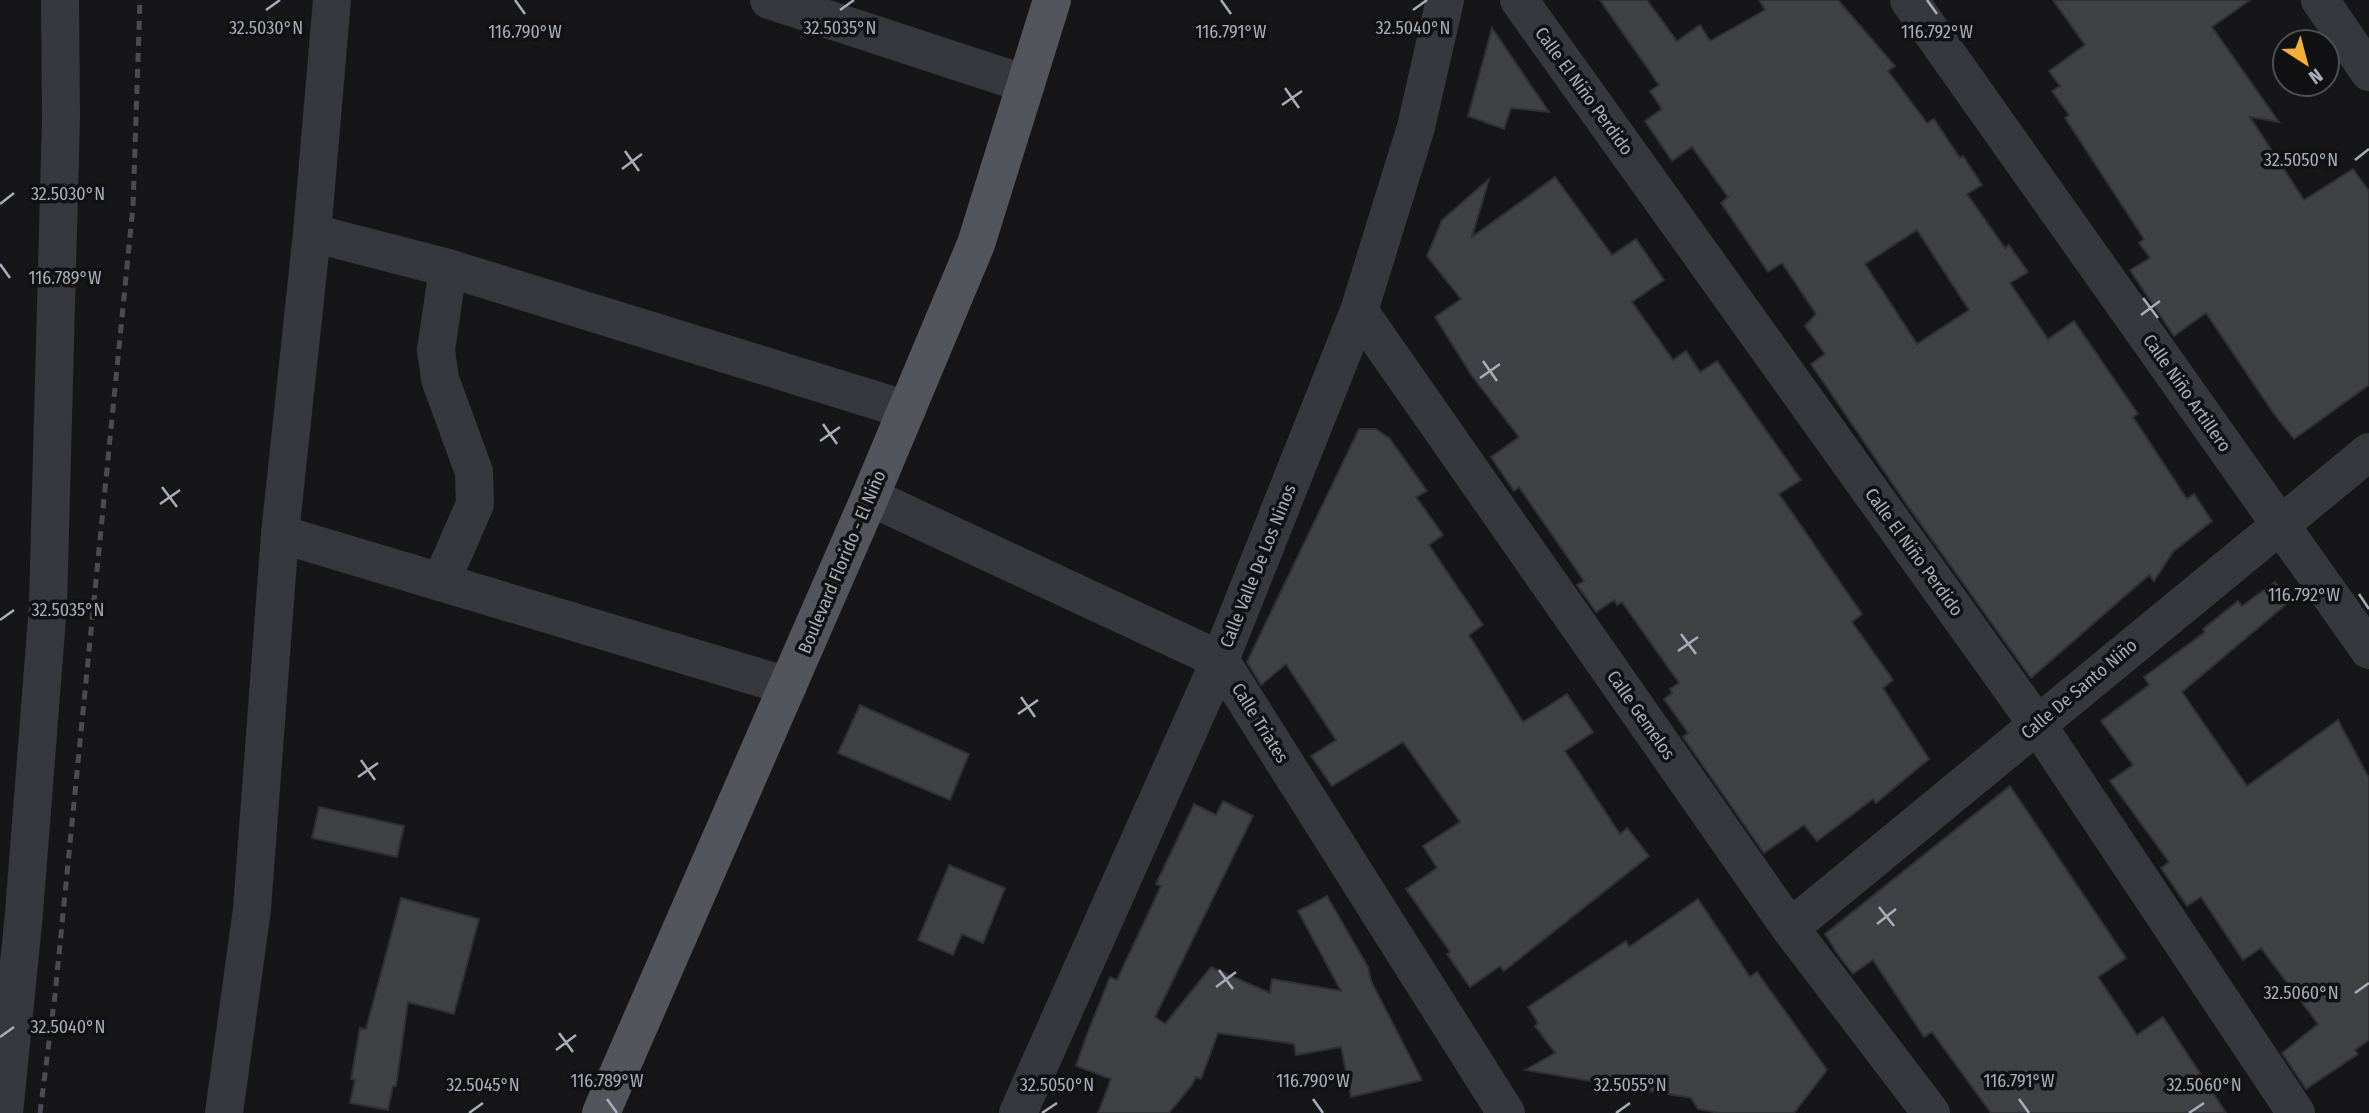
<svg xmlns="http://www.w3.org/2000/svg" width="2369" height="1113" font-family="'Fira Sans Condensed',sans-serif">
<rect width="100%" height="100%" fill="#161618"/>
<g fill="#404145" stroke="#303034" stroke-width="2" fill-rule="evenodd">
<path d="M1600,0H1647L1677,41L1700,25L1710,41L1765,10L1759,0H1838L1895,66L1888,71L1927,123L1934,119L1960,158L1963,156L1982,185L1967,194L2005,248L2009,245L2028,272L2010,283L2048,339L2074,321L2138,414L2133,417L2187,499L2194,494L2212,521L2173,552L2154,581L2149,575L2031,678L1903,499L1811,364L1825,354L1805,326L1816,314L1782,263L1768,272L1721,203L1728,197L1692,147L1672,161L1645,121L1662,109L1650,91L1659,85ZM1917,230L1969,310L1917,344L1865,264Z"/>
<path d="M2053,0H2250L2212,27L2279,122L2250,117L2304,200L2353,169L2369,191V385L2294,439L2274,414L2206,313L2174,336L2130,270L2150,258L2139,243L2144,239L2065,118L2069,115L2052,91L2060,86L2049,71L2085,45Z"/>
<path d="M1492,28L1549,112L1511,108L1504,129L1468,116Z"/>
<path d="M1555,177L1612,255L1636,239L1664,280L1632,302L1673,360L1686,351L1700,372L1717,361L1801,480L1779,494L1862,614L1852,622L1893,680L1883,688L1929,759L1876,803L1873,799L1817,841L1804,825L1764,853L1683,737L1688,733L1664,699L1672,693L1670,689L1679,683L1622,602L1617,605L1614,600L1596,612L1577,585L1584,581L1519,487L1514,491L1491,457L1519,437L1472,376L1435,317L1461,299L1427,256L1442,220L1489,179L1472,237Z"/>
<path d="M1359,429H1376L1390,439L1427,491L1416,497L1443,535L1429,545L1483,625L1469,635L1523,722L1567,694L1593,732L1565,751L1620,834L1627,828L1649,856L1504,971L1500,966L1470,987L1447,954L1450,952L1406,889L1437,868L1423,846L1460,822L1403,742L1332,786L1311,756L1336,740L1286,664L1261,685L1247,662Z"/>
<path d="M2275,582L2290,601L2182,692L2247,786L2338,720L2369,778V1040L2355,1050L2358,1054L2306,1089L2282,1053L2318,1024L2261,948L2243,960L2201,897L2187,906L2161,868L2169,862L2110,781L2133,765L2101,721L2149,685L2144,677L2205,632L2203,629L2238,601L2242,606Z"/>
<path d="M860,705L969,754L950,800L838,753Z"/>
<path d="M2010,786L2126,958L2098,977L2137,1035L2163,1017L2226,1113H1991L1932,1032L1924,1037L1873,960L1853,974L1839,956L1825,934Z"/>
<path d="M1223,801L1253,816L1155,1017L1165,1024L1211,967L1270,993L1272,979L1341,991L1298,911L1327,896L1368,967L1371,981L1422,1080L1351,1097L1341,1047L1296,1055L1294,1044L1218,1033L1201,1079L1196,1077L1192,1085L1169,1113H1098L1111,1079L1076,1066L1086,1037L1110,977L1117,980L1161,886L1156,884L1194,804L1216,815Z"/>
<path d="M319,807L404,826L397,857L312,838Z"/>
<path d="M949,865L1005,888L983,943L962,934L953,955L918,940Z"/>
<path d="M401,898L479,919L454,1014L408,1002L396,1086H393L388,1110L350,1103L355,1080L351,1079L360,1028L366,1029Z"/>
<path d="M1698,899L1750,977L1757,972L1827,1070L1794,1113H1719L1698,1109L1691,1098L1525,1070L1555,1053L1535,1026L1538,1023L1528,1007L1626,941L1629,947Z"/>
</g>
<g fill="none" stroke-linecap="round" stroke-linejoin="round">
<g stroke="#37383d" stroke-width="38">
<path d="M769,0L1026,84"/>
<path d="M1519,0L2037,724L2296,1113"/>
<path d="M1909,0L2369,650"/>
<path d="M2320,0L2369,72"/>
<path d="M312,233L448,268L907,410"/>
<path d="M1359,311L1790,928L1931,1113"/>
<path d="M870,497L1220,660L1506,1113"/>
<path d="M280,534L788,686"/>
<path d="M441,582L475,504L474,472L440,379L436,350L448,268"/>
<path d="M1790,928L2369,452"/>
<path d="M4,1113L24,913L48,605L61,118L60,0"/>
<path d="M224,1113L252,909L280,534L312,233L332,0"/>
<path d="M1018,1113L1220,660L1359,311L1416,127L1445,0"/>
</g>
<path stroke="#53555c" stroke-width="38" d="M601,1113L870,497L976,244L1052,0"/>
<path stroke="#4a4c52" stroke-width="5" stroke-dasharray="9 7" stroke-linecap="butt" d="M40,1113L55,995L133,206L140,0"/>
</g>
<path fill="none" stroke="#a8adb8" stroke-width="2.5" d="M515,0L525,14M1221,0L1231,14M1927,0L1937,14M266,10L280,0M840,10L854,0M1413,10L1427,0M1285,88L1299,108M1282,105L1302,91M625,151L639,171M2355,160L2369,149M622,169L642,154M0,204L14,193M0,264L10,278M2143,298L2158,318M2141,315L2160,301M1483,361L1497,381M1480,378L1500,364M823,424L837,444M820,441L840,427M162,487L177,507M160,504L180,490M2359,594L2369,609M0,620L14,610M1681,634L1696,654M1678,651L1698,637M1021,697L1035,717M1018,714L1038,700M361,760L375,780M358,777L378,763M1879,907L1894,926M1877,924L1896,909M1219,970L1233,989M1216,987L1236,972M2355,993L2369,983M559,1033L573,1052M0,1037L14,1027M556,1050L576,1035M607,1099L617,1113M1313,1099L1323,1113M2019,1099L2029,1113M469,1113L483,1103M1042,1113L1057,1103M1616,1113L1630,1103M2189,1113L2204,1103"/>
<g text-anchor="middle" dominant-baseline="central" stroke-width="7" stroke-linejoin="round" paint-order="stroke">
<g font-size="18" fill="#a8adb8" stroke="#111113">
<text transform="translate(1584 91) rotate(54)">Calle El Niño Perdido</text>
<text transform="translate(2187 393) rotate(55)">Calle Niño Artillero</text>
<text transform="translate(1914 552) rotate(54)">Calle El Niño Perdido</text>
<text transform="translate(842 562) rotate(-67)">Boulevard Florido - El Niño</text>
<text transform="translate(1258 566) rotate(-68)">Calle Valle De Los Ninos</text>
<text transform="translate(2079 689) rotate(-40)">Calle De Santo Niño</text>
<text transform="translate(1641 715) rotate(55)">Calle Gemelos</text>
<text transform="translate(1260 723) rotate(58)">Calle Triates</text>
</g>
</g>
<g font-size="18" text-anchor="middle" fill="#a8adb8" stroke="#111113" stroke-width="7" stroke-linejoin="round" paint-order="stroke">
<text x="266" y="34">32.5030°N</text>
<text x="840" y="34">32.5035°N</text>
<text x="1413" y="34">32.5040°N</text>
<text x="525" y="38">116.790°W</text>
<text x="1231" y="38">116.791°W</text>
<text x="1937" y="38">116.792°W</text>
<text x="2301" y="166">32.5050°N</text>
<text x="68" y="200">32.5030°N</text>
<text x="65" y="284">116.789°W</text>
<text x="2304" y="601">116.792°W</text>
<text x="68" y="616">32.5035°N</text>
<text x="2301" y="999">32.5060°N</text>
<text x="68" y="1033">32.5040°N</text>
<text x="607" y="1087">116.789°W</text>
<text x="1313" y="1087">116.790°W</text>
<text x="2019" y="1087">116.791°W</text>
<text x="483" y="1091">32.5045°N</text>
<text x="1057" y="1091">32.5050°N</text>
<text x="1630" y="1091">32.5055°N</text>
<text x="2204" y="1091">32.5060°N</text>
</g>
<g transform="translate(2306 63) rotate(144)"><circle r="33" fill="#111113" stroke="#4d4f55" stroke-width="2"/>
<path d="M0-5L12 26L0 18L-12 26Z" fill="#f2b134"/>
<text y="-10" font-size="19" font-weight="bold" text-anchor="middle" fill="#a8adb8">N</text>
</g>
</svg>
